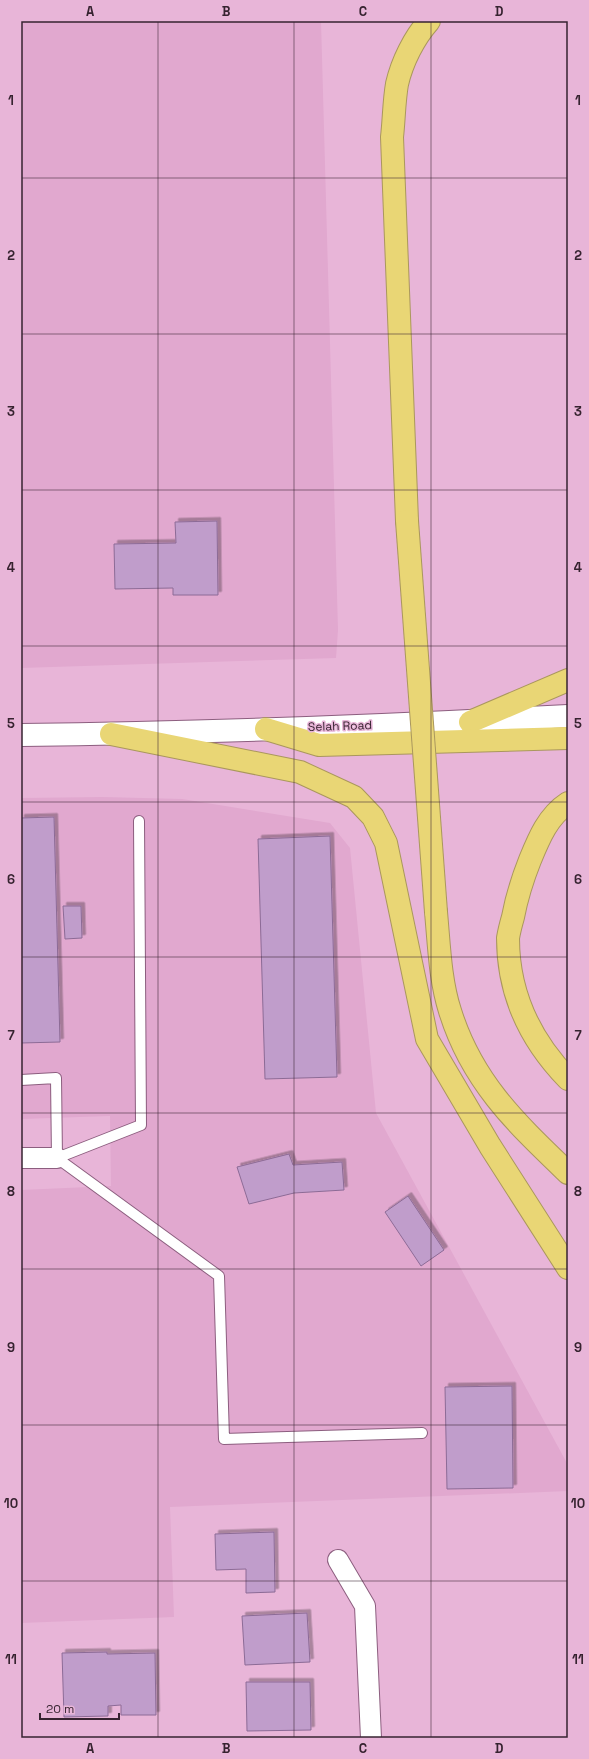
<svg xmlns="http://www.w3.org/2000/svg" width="589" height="1759" font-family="'Space Grotesk',sans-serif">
<defs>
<filter id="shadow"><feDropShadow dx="3.5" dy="-3.5" stdDeviation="0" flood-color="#0004"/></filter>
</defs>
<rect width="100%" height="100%" fill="#e8b5d8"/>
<g fill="#e1a8cf">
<path d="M21,21H321L338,630L336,658L21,668Z"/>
<path d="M103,797L182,799L330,823L350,848L376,1113L568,1465V1491L170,1507L174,1617L21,1623V1190L111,1186L110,1116L21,1119V798Z"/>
</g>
<g fill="#c09dcb" stroke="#8c6b96" filter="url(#shadow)">
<path d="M217,521L218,595H173V588L115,589L114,544L176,543L175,522Z"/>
<path d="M54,817L60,1042L21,1043V818Z"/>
<path d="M330,836L337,1077L265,1079L258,839Z"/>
<path d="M63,906H81L82,938L65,939Z"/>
<path d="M289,1154L293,1165L342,1162L344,1190L294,1193L249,1204L237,1167Z"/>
<path d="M408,1196L444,1250L421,1266L385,1212Z"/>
<path d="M512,1386L513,1488L447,1489L445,1387Z"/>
<path d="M274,1532L275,1592L246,1593V1569L216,1570L215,1534Z"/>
<path d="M307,1613L310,1662L245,1665L242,1616Z"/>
<path d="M107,1652V1654L155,1653L156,1715H121V1705L108,1706V1716L64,1717L62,1653Z"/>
<path d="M246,1682H310L311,1730L247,1731Z"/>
</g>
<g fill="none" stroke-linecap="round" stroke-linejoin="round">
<g stroke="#8c5e7f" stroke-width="12">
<g id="service">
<path d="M139,821L141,1125L57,1158L219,1276L224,1439L422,1433"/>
<path d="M21,1080L56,1078L57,1158"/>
</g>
</g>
<g stroke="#8c5e7f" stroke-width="22">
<g id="minor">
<path d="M21,1158H57"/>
<path d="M338,1560L365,1606L371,1738"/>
</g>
</g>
<g stroke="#8c5e7f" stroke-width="24">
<path id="secondary" d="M21,735C203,733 386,726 568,716"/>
</g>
<g stroke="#aa975d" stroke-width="24">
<g id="motorway">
<path d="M407,521L392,137C394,120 394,101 397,84C402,62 414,38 429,21"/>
<path d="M470,722L568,680"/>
<path d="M266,729L319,745L568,738"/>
<path d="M111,734L300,772L354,797L373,817L386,843L427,1039L490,1146L568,1268"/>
<path d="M568,803C548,816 539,838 530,860C522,880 517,896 513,917C511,924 509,932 508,938C508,994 530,1040 568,1079"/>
<path d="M436,912C439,944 440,980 450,1011C472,1082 516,1123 568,1173"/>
</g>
</g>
<use href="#service" stroke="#fff" stroke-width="10"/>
<use href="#minor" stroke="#fff" stroke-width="20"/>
<use href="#secondary" stroke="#fff" stroke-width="22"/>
<use href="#motorway" stroke="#e9d675" stroke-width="22"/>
<g stroke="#aa975d" stroke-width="24" stroke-linecap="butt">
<path id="motorway-bridge" d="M407,521L436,912"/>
</g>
<use href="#motorway-bridge" stroke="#e9d675" stroke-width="22"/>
</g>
<path fill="none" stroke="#362330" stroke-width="1" stroke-opacity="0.55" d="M158,21V1738M294,21V1738M431,21V1738M21,178H568M21,334H568M21,490H568M21,646H568M21,802H568M21,957H568M21,1113H568M21,1269H568M21,1425H568M21,1581H568"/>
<g text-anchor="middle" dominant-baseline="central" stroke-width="3" stroke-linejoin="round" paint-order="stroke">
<g font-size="12" fill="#362330" stroke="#e8b5d8">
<text transform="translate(340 726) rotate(-2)">Selah Road</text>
</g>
</g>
<rect width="589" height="1759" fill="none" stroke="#e8b5d8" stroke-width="44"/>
<path d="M40 1713v6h79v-6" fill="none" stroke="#362330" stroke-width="2"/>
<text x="46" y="1713" font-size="12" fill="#362330" stroke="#e8b5d8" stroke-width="3" paint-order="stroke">20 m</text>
<rect x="22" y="22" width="545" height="1715" fill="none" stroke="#362330" stroke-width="1.5"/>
<g font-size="13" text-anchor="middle" font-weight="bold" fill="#362330">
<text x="90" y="16">A</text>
<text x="226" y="16">B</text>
<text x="363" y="16">C</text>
<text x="499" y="16">D</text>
<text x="11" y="105">1</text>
<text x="578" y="105">1</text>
<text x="11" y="260">2</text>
<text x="578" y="260">2</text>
<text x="11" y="416">3</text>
<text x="578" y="416">3</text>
<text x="11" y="572">4</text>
<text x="578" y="572">4</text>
<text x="11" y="728">5</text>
<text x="578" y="728">5</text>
<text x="11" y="884">6</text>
<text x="578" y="884">6</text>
<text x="11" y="1040">7</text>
<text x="578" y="1040">7</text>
<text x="11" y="1196">8</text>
<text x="578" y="1196">8</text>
<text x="11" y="1352">9</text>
<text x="578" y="1352">9</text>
<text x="11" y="1508">10</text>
<text x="578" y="1508">10</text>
<text x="11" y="1664">11</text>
<text x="578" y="1664">11</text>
<text x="90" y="1753">A</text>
<text x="226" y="1753">B</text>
<text x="363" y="1753">C</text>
<text x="499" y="1753">D</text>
</g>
</svg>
